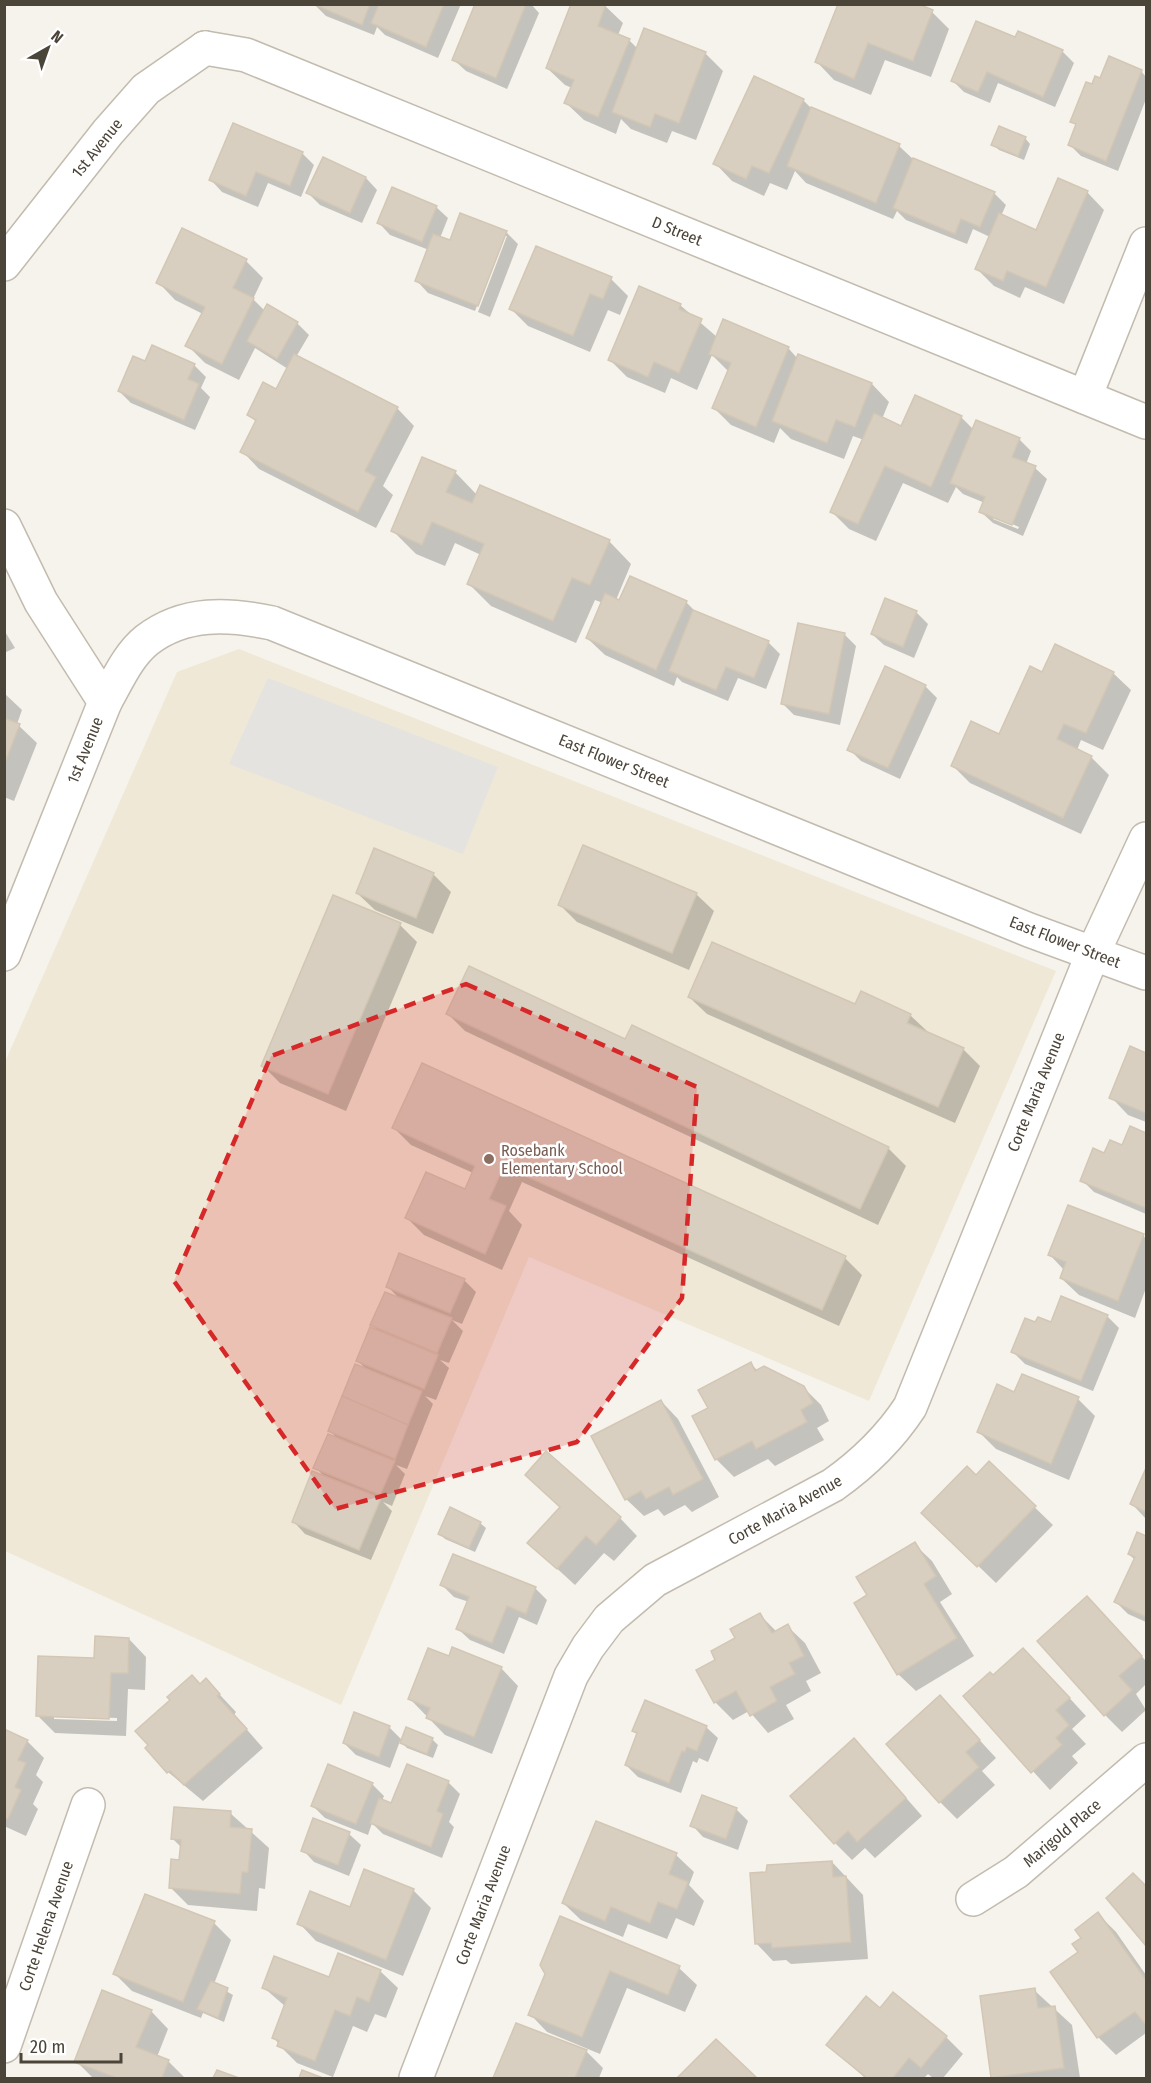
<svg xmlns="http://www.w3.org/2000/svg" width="1151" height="2083" font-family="'Fira Sans Condensed',sans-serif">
<rect width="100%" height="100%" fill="#f6f3ec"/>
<path fill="#efe8d6" d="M239,649L1056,971L869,1401L529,1257L341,1705L5,1551V1062L177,672Z"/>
<path fill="#e5e3e0" d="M268,678L498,767L463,854L229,764Z"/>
<g fill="#0003" fill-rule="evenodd">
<path d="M461,4L438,58L385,35L377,27L374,35L326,16L315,5Z"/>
<path d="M477,4H531L539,13L507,89L466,71L454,60Z"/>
<path d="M603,4L623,23L618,35L629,40L638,49L705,53L723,71L696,140L672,131L667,143L631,129L621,119L616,134L584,120L566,103L572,88L565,85L547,68Z"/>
<path d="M932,12L949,29L931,77L885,60L871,95L834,80L817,62Z"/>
<path d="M1016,39L1062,51L1074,63L1055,107L998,83L990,103L964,92L952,80Z"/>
<path d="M1141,71L1146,77V99L1118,171L1081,156L1070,145L1077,126L1072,121L1093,86L1101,79Z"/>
<path d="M803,100L811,108L899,146L914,160L994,193L1006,205L1001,216L1036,232L1087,192L1104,210L1064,304L1025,287L1020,298L994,286L977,269L990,237L973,229L967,244L906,220L897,211L893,219L806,183L795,171L787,190L770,183L764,196L732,181L715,163Z"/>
<path d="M234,124L303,154L314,165L301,197L268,183L258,207L222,192L211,180Z"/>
<path d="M1025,138L1030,144L1024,160L999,150L993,144Z"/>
<path d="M323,159L366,178L377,190L362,223L320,205L308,193Z"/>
<path d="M436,207L448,218L440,238L450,242L461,215L507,233L518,244L490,317L478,312L507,236H504L475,311L428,293L417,281L429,250L390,235L379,223Z"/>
<path d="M246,261L263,278L253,299L265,311L297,323L309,335L296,357L397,408L414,426L383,486L393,495L376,528L259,469L242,451L256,422L249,414L277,391L288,369L255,348L239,380L205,363L187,345L203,314L175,300L158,282Z"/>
<path d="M611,279L628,296L620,315L608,310L590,352L528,326L511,309Z"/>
<path d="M680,305L717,337L724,321L789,349L798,359L799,356L872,384L889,402L882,419L902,428L916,397L962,418L974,430L977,422L1019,439L1031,451L1026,464L1035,468L1047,479L1023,536L993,523L981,512L985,503L963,494L956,487L948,503L903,483L876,541L849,529L831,511L864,440L853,436L844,459L791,439L780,428L774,443L731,425L714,408L728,371L712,355L697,390L671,378L665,393L627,377L609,359ZM993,516L1019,527L1018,529L993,519Z"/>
<path d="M146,363L194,365L206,377L201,388L210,397L195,430L131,403L119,391Z"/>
<path d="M455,472L477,495L609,541L631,564L616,600L686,602L697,613L768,642L780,654L766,689L738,678L728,701L682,682L677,677L674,686L605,655L587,638L603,603L595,600L576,643L491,606L469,584L481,555L455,543L445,566L416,554L393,531Z"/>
<path d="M916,612L928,624L914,658L884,645L872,634Z"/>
<path d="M4,630L15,648L4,653Z"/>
<path d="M844,634L856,646L840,725L794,715L783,704Z"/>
<path d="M1113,673L1131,690L1103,750L1081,740L1077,750L1091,757L1109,775L1081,834L970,783L952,765L1000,736L1043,674Z"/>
<path d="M925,686L937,698L900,779L861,761L849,749Z"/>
<path d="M4,693L22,710L17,724L37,743L14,801L4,797Z"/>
<path d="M433,874L451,892L433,934L375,910L357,893Z"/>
<path d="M696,894L714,911L689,970L577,922L560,905Z"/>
<path d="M400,925L417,942L346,1111L280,1083L263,1066Z"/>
<path d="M689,997L910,1015L928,1032L963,1049L980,1066L955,1123L707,1014Z"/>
<path d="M448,1014L626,1041L888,1148L906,1166L878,1225L465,1031Z"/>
<path d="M1131,1048L1146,1055V1122L1128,1115L1111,1097Z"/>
<path d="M394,1128L845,1258L862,1275L839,1326L522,1182L509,1211L522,1225L502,1270L424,1235L407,1218L465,1191L473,1173L411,1145Z"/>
<path d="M1131,1128L1146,1134V1214L1094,1192L1082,1180L1105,1155L1123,1147Z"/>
<path d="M1143,1235L1146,1239V1288L1135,1318L1079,1295L1061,1278L1064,1270L1050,1255Z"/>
<path d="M464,1280L476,1292L462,1324L452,1320L463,1331L449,1363L440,1360L449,1368L436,1400L425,1396L433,1404L407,1469L396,1465L405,1474L392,1506L383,1502L392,1511L371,1560L305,1534L294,1522L326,1478L315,1467L340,1441L330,1431L367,1370L358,1361L380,1333L372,1325L400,1299L387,1286Z"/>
<path d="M1107,1316L1119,1328L1093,1391L1025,1364L1013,1352L1036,1324Z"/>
<path d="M751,1364L758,1371L803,1387L821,1405L829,1421L817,1428L824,1440L775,1466L768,1459L734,1477L716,1459L694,1416L710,1408Z"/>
<path d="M1078,1399L1095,1416L1069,1480L996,1449L979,1432Z"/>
<path d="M661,1401L678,1419L719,1497L692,1512L685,1505L664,1516L658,1509L644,1516L626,1499Z"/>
<path d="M989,1463L1053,1525L996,1583L941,1530L976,1477Z"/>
<path d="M1146,1471V1519L1132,1504Z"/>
<path d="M620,1518L637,1536L614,1561L604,1553L575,1585L529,1543Z"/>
<path d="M480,1523L486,1528L475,1552L445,1539L439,1533Z"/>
<path d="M1138,1534L1146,1538V1622L1128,1614L1116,1602L1135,1560L1129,1554Z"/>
<path d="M914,1544L932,1561L952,1594L940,1602L974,1656L916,1691L898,1674L869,1595Z"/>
<path d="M442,1585L535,1588L547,1600L537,1625L519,1617L504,1654L470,1640L458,1629L469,1602L454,1597Z"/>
<path d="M760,1615L777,1632L787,1626L805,1643L821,1673L806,1681L811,1691L786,1705L794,1719L768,1733L749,1711L733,1720L716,1703L698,1671L717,1661Z"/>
<path d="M1104,1615L1146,1661V1684L1136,1694L1146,1710L1122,1732L1105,1715Z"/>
<path d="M129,1639L146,1657L145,1690L128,1689L126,1736L55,1733L38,1716L96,1660ZM54,1716L117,1718V1721L54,1719Z"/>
<path d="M450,1658L501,1668L518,1686L492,1754L445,1735L410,1699Z"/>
<path d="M1041,1667L1086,1716L1072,1729L1086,1744L1072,1756L1078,1763L1050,1790L965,1696L993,1677Z"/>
<path d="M206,1680L236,1712L234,1715L263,1748L203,1801L168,1772L150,1745Z"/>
<path d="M940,1697L996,1758L982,1771L995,1785L957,1819L940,1802Z"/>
<path d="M389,1727L402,1740L407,1729L433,1740L438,1745L433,1758L407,1748L400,1741L390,1768L356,1755L344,1743Z"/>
<path d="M706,1727L718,1738L708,1762L699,1758L697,1763L693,1761L681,1793L638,1777L626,1765L638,1735L634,1730Z"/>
<path d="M4,1731L27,1741L44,1758L36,1775L43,1782L33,1804L38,1809L26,1836L4,1826Z"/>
<path d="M871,1758L922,1816L875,1858L865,1848L852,1860L835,1843Z"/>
<path d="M448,1782L460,1794L449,1822L454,1827L442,1858L383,1834L372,1823L368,1835L325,1818L313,1806L372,1784L384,1796L382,1801L392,1805Z"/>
<path d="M702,1797L737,1810L748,1821L738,1850L703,1837L692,1825Z"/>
<path d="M230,1813L269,1848L265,1889L259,1888L257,1911L188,1905L170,1887L181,1861L182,1848L172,1838Z"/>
<path d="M349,1834L361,1845L349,1876L314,1862L303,1850Z"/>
<path d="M676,1855L694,1872L689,1885L704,1901L694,1926L676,1918L667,1939L628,1924L623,1937L581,1920L563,1903Z"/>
<path d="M832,1862L863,1895L868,1959L791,1964L786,1960L773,1961L756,1943Z"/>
<path d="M365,1871L413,1890L431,1908L403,1976L316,1941L299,1923L351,1909Z"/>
<path d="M1133,1875L1146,1888V1944L1108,1898Z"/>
<path d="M1098,1914L1116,1932L1146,1975V2033L1116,2055L1098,2037L1052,1972L1080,1953L1083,1938Z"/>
<path d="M214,1923L231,1940L214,1984L233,1995L224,2022L203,2013L201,2018L132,1991L115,1974Z"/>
<path d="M679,1968L697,1985L685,2012L627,1988L600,2054L547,2032L530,2014L547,1974Z"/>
<path d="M380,1971L398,1988L386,2018L375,2014L367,2032L353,2026L333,2077L297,2063L279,2045L274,2037L286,2007L263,1987Z"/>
<path d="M1034,1990L1072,2025L1080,2078L992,2077Z"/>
<path d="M880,2010L946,2037L963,2054L943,2078H933L928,2074L924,2078H865L828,2045Z"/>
<path d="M151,2011L168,2029L157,2057L168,2061L185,2078H93L76,2061Z"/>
<path d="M517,2024L586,2051L603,2068L599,2078H495Z"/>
<path d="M716,2041L755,2078H679Z"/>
</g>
<g fill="#d8cfc1" stroke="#d3c7b4" stroke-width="1.5">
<path d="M313,4H370L362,25Z"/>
<path d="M379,4H444L426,47L371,23Z"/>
<path d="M475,4H526L496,78L452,60Z"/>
<path d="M571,4H606L598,26L630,39L598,117L564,103L574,80L546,68Z"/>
<path d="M838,4H918L933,10L913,61L868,43L854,79L815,62Z"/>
<path d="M976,21L1015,37L1018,31L1063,50L1043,97L987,72L978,92L951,81Z"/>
<path d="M644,28L706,52L679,123L655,114L650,127L612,112Z"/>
<path d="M1109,56L1142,70L1106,161L1068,145L1076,124L1070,122L1086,82L1092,84L1095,76L1100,78Z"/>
<path d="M754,76L804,99L769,173L752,166L746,179L713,164Z"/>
<path d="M811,107L900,144L876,203L787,166Z"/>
<path d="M233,123L303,152L290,186L256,172L246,196L209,180Z"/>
<path d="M999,126L1026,137L1018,156L991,145Z"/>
<path d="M323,157L366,177L350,213L306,193Z"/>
<path d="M913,158L995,192L980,227L961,219L955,234L893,208Z"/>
<path d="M1058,178L1088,191L1046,287L1007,271L1003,281L975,269L999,213L1036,230Z"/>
<path d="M392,187L437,206L422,242L377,223Z"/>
<path d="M460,213L507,231L478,306L415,281L433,234L450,240Z"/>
<path d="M182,228L247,259L233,288L254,298L222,364L185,346L205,307L156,283Z"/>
<path d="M536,246L612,277L603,299L590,294L573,336L509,309Z"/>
<path d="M639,286L681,304L679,309L702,319L679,373L654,362L648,377L608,360Z"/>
<path d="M267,304L298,322L277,359L247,341Z"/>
<path d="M723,319L789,347L756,427L712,408L731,363L709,354Z"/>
<path d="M152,345L195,364L188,379L199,384L184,420L118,391L133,356L145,361Z"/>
<path d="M294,354L398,407L365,471L376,477L358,512L240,452L256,420L247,415L263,382L276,389Z"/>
<path d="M798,354L872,383L855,427L836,420L827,443L772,421Z"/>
<path d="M915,395L962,416L931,487L885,466L858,524L830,512L874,413L901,426Z"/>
<path d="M976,420L1020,438L1012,457L1036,466L1012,525L979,512L985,497L950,483Z"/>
<path d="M422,457L456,471L446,492L472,503L480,485L610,540L590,585L572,578L553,621L467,584L484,544L432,522L422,545L391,531Z"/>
<path d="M630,576L687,601L656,670L586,638L605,593L619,600Z"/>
<path d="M885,598L917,611L903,647L871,634Z"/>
<path d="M693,610L769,641L754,678L726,667L716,690L669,671Z"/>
<path d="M798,623L845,633L829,714L781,704Z"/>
<path d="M1055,644L1114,672L1086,733L1064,724L1057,739L1092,756L1063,818L951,766L971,721L999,734L1030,666L1042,672Z"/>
<path d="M885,666L926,685L888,768L847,750Z"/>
<path d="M4,718L20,724L4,765Z"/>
<path d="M583,845L697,893L672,953L558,905Z"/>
<path d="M374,848L434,873L416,918L356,893Z"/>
<path d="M333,895L401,923L328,1094L261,1066Z"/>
<path d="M712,942L855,1004L861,991L911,1014L907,1023L964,1048L938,1107L688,997Z"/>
<path d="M469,966L625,1039L632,1025L889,1147L860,1209L446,1014Z"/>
<path d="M1130,1046L1146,1053V1113L1109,1098Z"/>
<path d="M422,1063L846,1256L822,1310L504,1166L489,1199L506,1206L485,1254L405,1218L426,1172L465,1189L475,1166L392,1128Z"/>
<path d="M1130,1126L1146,1133V1208L1080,1181L1093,1148L1104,1153L1110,1140L1122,1145Z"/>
<path d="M1068,1205L1144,1234L1118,1301L1060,1278L1066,1262L1048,1255Z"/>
<path d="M399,1253L465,1279L450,1313L386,1287Z"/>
<path d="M385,1292L452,1318L437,1353L370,1325Z"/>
<path d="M1061,1296L1108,1315L1081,1381L1011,1352L1025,1318L1035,1322L1038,1317L1051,1322Z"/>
<path d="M370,1327L438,1355L424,1389L356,1361Z"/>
<path d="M751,1362L755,1371L764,1366L804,1386L813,1403L801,1410L807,1422L756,1449L752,1441L715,1460L692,1416L708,1408L698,1390Z"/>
<path d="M355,1364L422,1391L408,1425L342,1396Z"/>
<path d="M1022,1374L1079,1397L1051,1464L977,1432L997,1384L1014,1392Z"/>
<path d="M342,1396L408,1425L395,1459L328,1431Z"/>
<path d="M661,1400L703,1479L673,1495L669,1487L646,1499L641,1491L625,1500L591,1436Z"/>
<path d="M328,1434L395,1461L380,1495L313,1468Z"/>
<path d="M546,1451L621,1517L596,1545L586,1536L557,1569L527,1543L560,1507L525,1475Z"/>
<path d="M989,1461L1036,1506L977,1567L921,1513L967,1466L976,1475Z"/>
<path d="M1146,1468V1512L1130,1504Z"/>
<path d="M312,1471L381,1498L359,1550L292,1522Z"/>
<path d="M450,1507L481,1522L469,1548L438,1534Z"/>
<path d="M1137,1532L1146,1536V1617L1114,1602L1135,1557L1128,1554Z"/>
<path d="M915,1542L936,1576L924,1584L957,1638L897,1675L854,1603L867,1595L856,1577Z"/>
<path d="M453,1554L536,1587L526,1614L507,1606L492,1643L456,1629L469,1597L440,1585Z"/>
<path d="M1087,1596L1142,1656L1119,1676L1132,1690L1104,1716L1037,1641Z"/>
<path d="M760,1613L772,1633L788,1624L804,1656L789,1663L795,1674L770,1687L777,1701L750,1716L736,1691L714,1703L696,1670L715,1660L711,1651L735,1638L730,1629Z"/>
<path d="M95,1636L129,1638L128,1673H111L109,1719L36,1716L38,1656L94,1658Z"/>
<path d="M452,1647L502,1667L474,1737L426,1718L430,1708L408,1699L428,1648L449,1656Z"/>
<path d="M1023,1648L1070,1698L1056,1710L1069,1725L1056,1738L1062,1745L1031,1773L963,1696L990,1672L993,1675Z"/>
<path d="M192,1675L200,1684L206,1678L220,1694L217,1696L247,1729L184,1785L170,1771L167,1773L145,1748L148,1745L135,1731L170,1700L167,1697Z"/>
<path d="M940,1695L980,1740L966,1752L979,1767L939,1803L886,1744Z"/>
<path d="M645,1700L707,1726L697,1751L687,1747L685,1752L682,1751L669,1783L625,1765L637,1733L632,1731Z"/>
<path d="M354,1712L390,1726L379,1757L343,1743Z"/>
<path d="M406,1727L433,1738L427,1754L400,1743Z"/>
<path d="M4,1729L28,1740L18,1760L26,1763L15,1787L21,1790L8,1819L4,1818Z"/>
<path d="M854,1738L906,1798L857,1842L848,1831L834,1844L790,1796Z"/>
<path d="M328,1764L373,1783L356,1824L311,1806Z"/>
<path d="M407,1764L449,1781L437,1811L443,1814L431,1847L370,1823L379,1798L391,1803Z"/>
<path d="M702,1795L737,1808L726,1839L690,1826Z"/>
<path d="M174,1807L231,1811L230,1827L252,1829L248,1872H242L240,1894L169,1888L171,1859L179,1860L181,1840L171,1839Z"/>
<path d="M313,1818L350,1832L338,1865L301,1851Z"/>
<path d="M596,1821L677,1853L669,1874L688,1882L677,1909L658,1902L650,1923L611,1907L605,1921L562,1903Z"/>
<path d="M832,1861L833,1877L846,1876L851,1942L772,1948L771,1943L755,1944L750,1873L766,1872L767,1865Z"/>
<path d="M364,1869L414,1889L386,1960L297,1924L310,1891L350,1907Z"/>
<path d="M1133,1873L1146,1886V1946L1106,1898Z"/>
<path d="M145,1894L215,1921L183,2002L113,1974Z"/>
<path d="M1098,1912L1146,1980V2025L1135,2012L1097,2038L1050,1972L1078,1952L1072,1944L1081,1938L1075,1930Z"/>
<path d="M560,1916L680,1966L668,1995L610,1971L582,2037L528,2015L545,1974L540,1965Z"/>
<path d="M338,1953L381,1970L369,2002L357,1997L350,2016L335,2010L315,2061L277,2046L279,2041L272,2038L287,1998L262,1988L274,1956L329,1977Z"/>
<path d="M211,1981L228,1988L218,2018L197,2009Z"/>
<path d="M1035,1988L1038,2008L1055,2006L1064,2068L991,2078L980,1996Z"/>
<path d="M102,1990L152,2010L136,2047L169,2060L162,2078H117L74,2062Z"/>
<path d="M893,1992L947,2036L921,2068L909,2058L893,2078H867L826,2045L866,1996L880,2008Z"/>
<path d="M516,2023L587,2050L575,2078H493Z"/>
<path d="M716,2039L757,2078H677Z"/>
<path d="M217,2070L239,2078H213Z"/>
<path d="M302,2070L323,2078H299Z"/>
</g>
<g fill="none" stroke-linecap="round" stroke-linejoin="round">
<g stroke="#c2bbae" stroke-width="36">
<g id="minor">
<path d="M205,48L246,55L1146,422"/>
<path d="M1085,397L1146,244"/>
<path d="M973,1899L1016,1872L1146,1760"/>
<path d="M4,2046L88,1805"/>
<path d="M416,2078L571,1676L588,1647L609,1619L655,1580L833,1485C864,1463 889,1439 910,1407L1093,953L1146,839"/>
</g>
</g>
<g stroke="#c2bbae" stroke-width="36">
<g id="tertiary">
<path d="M4,264L108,132L146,89L205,48"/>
<path d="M4,526L41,602L105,702L4,954"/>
<path d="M105,702C117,681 128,655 147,640C185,611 229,614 272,623L1029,930L1146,973"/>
</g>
</g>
<use href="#minor" stroke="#fff" stroke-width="33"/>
<use href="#tertiary" stroke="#fff" stroke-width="33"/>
</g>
<path fill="#d62828" fill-opacity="0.2" stroke="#d62828" stroke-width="4.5" stroke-dasharray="12 8" stroke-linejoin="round" d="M466,984L697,1087L682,1298L577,1442L335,1509L174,1281L271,1056Z"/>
<circle fill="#8d6e63" stroke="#fff" stroke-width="2" cx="489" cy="1159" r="6"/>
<g text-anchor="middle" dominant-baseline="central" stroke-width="5" stroke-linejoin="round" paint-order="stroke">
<g font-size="16" fill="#4b4439" stroke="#fff">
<text transform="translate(97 148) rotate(-51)">1st Avenue</text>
<text transform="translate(677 231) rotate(22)">D Street</text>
<text transform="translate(85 750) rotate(-68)">1st Avenue</text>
<text transform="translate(614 761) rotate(22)">East Flower Street</text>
<text transform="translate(1065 942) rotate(21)">East Flower Street</text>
<text transform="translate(1036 1092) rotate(-68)">Corte Maria Avenue</text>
<text transform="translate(785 1510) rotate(-29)">Corte Maria Avenue</text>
<text transform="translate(1062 1833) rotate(-40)">Marigold Place</text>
<text transform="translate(483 1905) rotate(-69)">Corte Maria Avenue</text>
<text transform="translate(46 1926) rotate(-71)">Corte Helena Avenue</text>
</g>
<g font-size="16" fill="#785e54" stroke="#fff" text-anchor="start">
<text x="501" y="1150">Rosebank<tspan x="501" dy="18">Elementary School</tspan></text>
</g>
</g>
<rect width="1151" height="2083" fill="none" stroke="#4b4439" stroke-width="12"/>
<g transform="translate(48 48) rotate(40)" stroke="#ffffff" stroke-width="4.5" paint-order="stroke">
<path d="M0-4.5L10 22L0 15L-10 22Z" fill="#4b4439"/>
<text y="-9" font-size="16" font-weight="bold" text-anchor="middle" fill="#4b4439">N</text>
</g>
<path d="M21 2053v9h100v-9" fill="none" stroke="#4b4439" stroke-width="3"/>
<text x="30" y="2053" font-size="18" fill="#4b4439" stroke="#ffffff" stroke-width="4.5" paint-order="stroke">20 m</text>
</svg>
